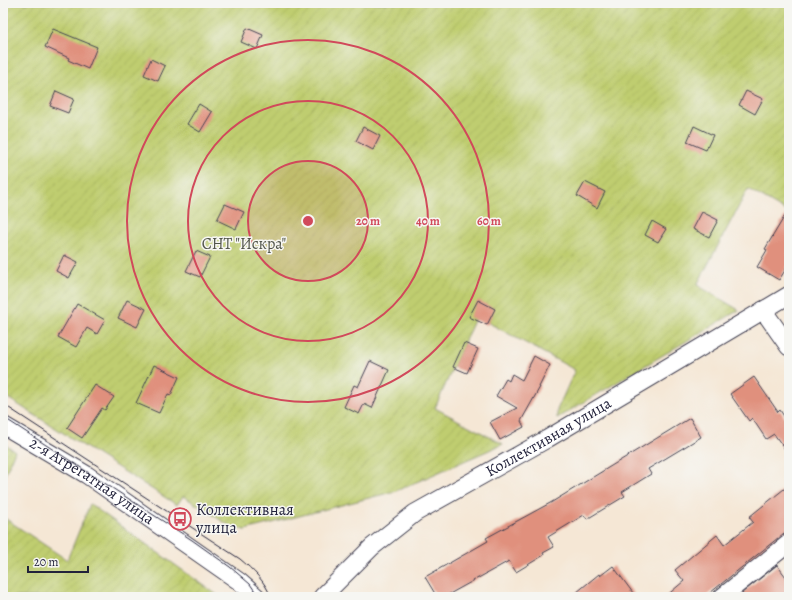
<svg xmlns="http://www.w3.org/2000/svg" width="792" height="600" font-family="Alegreya,serif">
<defs>
<pattern id="garden-furrows" width="10" height="10" patternUnits="userSpaceOnUse"><rect width="10" height="10" fill="#bfcd6f"/><path d="M-1 1l2-2M0 10L10 0M9 11l2-2" fill="none" stroke="#a4b061"/></pattern>
</defs>
<rect width="100%" height="100%" fill="#f6f6f2"/>
<filter id="ink" filterUnits="userSpaceOnUse"><feTurbulence type="fractalNoise" baseFrequency=".025" numOctaves="2"/><feDisplacementMap in="SourceGraphic" scale="8" xChannelSelector="R" yChannelSelector="G"/><feConvolveMatrix kernelMatrix="1 2 1 2 8 2 1 2 1" color-interpolation-filters="sRGB"/></filter>
<filter id="wash" filterUnits="userSpaceOnUse"><feTurbulence type="fractalNoise" baseFrequency=".012" numOctaves="4" result="noise"/><feDisplacementMap in="SourceGraphic" scale="16" xChannelSelector="R" yChannelSelector="G"/><feGaussianBlur stdDeviation="0.9" result="paint"/><feColorMatrix in="noise" values="0 0 0 0 0 0 0 0 0 0 0 0 0 0 0 0 0 1.4 0 .05"/><feComposite in="paint" operator="in"/></filter>
<g filter="url(#wash)">
<rect width="100%" height="100%" fill="#f5e7d5"/>
<g fill="url(#garden-furrows)" stroke="#707855">
<path d="M3,3H789V213L748,189L697,285L739,310L557,418V410L575,370L476,316L435,408L503,444L396,491L245,530L230,526L183,496L177,505L3,395Z"/>
<path d="M3,443L15,451L3,479Z"/>
<path d="M90,504L220,597H3V517L67,560Z"/>
</g>
<g id="blocks">
<g fill="#e0907d">
<path d="M247,28L263,35L257,49L241,42Z"/>
<path d="M53,29L97,47L88,69L68,60L69,58L45,47Z"/>
<path d="M151,59L165,66L158,81L144,75Z"/>
<path d="M56,91L74,99L68,113L50,106Z"/>
<path d="M746,91L763,99L755,114L739,105Z"/>
<path d="M199,104L212,112L200,132L187,124Z"/>
<path d="M694,126L713,135L706,150L687,142Z"/>
<path d="M363,127L380,136L373,150L356,141Z"/>
<path d="M585,182L605,192L597,208L577,196Z"/>
<path d="M225,204L244,212L236,229L217,220Z"/>
<path d="M789,209V264L779,280L757,267L767,250L765,249Z"/>
<path d="M702,212L718,220L709,237L693,229Z"/>
<path d="M652,221L666,229L658,242L645,235Z"/>
<path d="M196,251L210,257L200,277L186,271Z"/>
<path d="M64,255L78,262L69,278L56,271Z"/>
<path d="M127,300L146,309L137,327L118,318Z"/>
<path d="M478,300L495,309L487,325L469,317Z"/>
<path d="M77,304L105,320L97,334L87,328L76,347L58,337Z"/>
<path d="M464,343L478,349L467,373L453,367Z"/>
<path d="M534,356L550,365L539,387H540L521,421L524,427L500,440L490,422L517,408L496,396L506,379L509,381L512,374L522,380Z"/>
<path d="M370,361L389,370L372,408L364,404L359,414L344,407L354,385L358,387Z"/>
<path d="M154,365L179,377L171,395L168,394L159,413L136,403Z"/>
<path d="M754,377L778,412L780,410L789,424V455L774,434L766,439L752,418L749,421L730,394Z"/>
<path d="M95,385L114,397L105,410L102,408L82,438L67,428Z"/>
<path d="M690,418L701,437L648,469L651,474L622,492L625,496L587,519L584,515L548,537L554,547L543,553L544,555L516,572L509,561L444,597H437L425,577L488,541L486,538L552,502Z"/>
<path d="M789,485V529L705,597H665L684,581L675,570L717,535L724,545L753,522L749,517Z"/>
<path d="M777,565L789,581V597H745L742,593Z"/>
<path d="M613,566L636,597H571L599,574L600,576Z"/>
</g>
</g>
</g>
<g filter="url(#ink)">
<use href="#blocks" fill-opacity="0" stroke="#424052" stroke-width="1"/>
<g fill="none" stroke-linecap="round" stroke-linejoin="round">
<g stroke="#424052" stroke-width="19">
<g id="street">
<path d="M763,310L789,347"/>
<path id="s1" d="M3,425L87,475L240,582L257,597"/>
<path id="s2" d="M322,597L372,547L415,513L547,439L789,295"/>
<path d="M722,597L789,543"/>
</g>
</g>
<use href="#street" stroke="#fff" stroke-width="17"/>
<g stroke="#22223b" stroke-width="1">
<path d="M3,404L240,559C253,570 265,581 271,597"/>
<path d="M3,417L192,540L230,567L250,584L259,597"/>
</g>
</g>
</g>
<circle cx="308" cy="221" r="60" fill="#d1495b" fill-opacity=".12"/>
<g fill="none" stroke="#d1495b" stroke-width="2">
<circle cx="308" cy="221" r="60"/>
<circle cx="308" cy="221" r="120"/>
<circle cx="308" cy="221" r="181"/>
</g>
<defs>
<g id="bus-ring" transform="scale(1.15)"><circle r="9.5" fill="#f6f6f2" stroke="#d1495b" stroke-width="1.5"/><path d="M-5-6H5V4H4V6H2V4H-2V6H-4V4H-5ZM-3.5-4V0h7V-4ZM-3.5 1.2v1.5H-2V1.2ZM2 1.2v1.5H3.5V1.2Z" fill="#d1495b"/></g>
</defs>
<g fill-rule="evenodd">
<use href="#bus-ring" x="180" y="519"/>
</g>
<g text-anchor="middle" dominant-baseline="central" stroke-width="3" stroke-linejoin="round" paint-order="stroke">
<g font-size="16" fill="#51554b" stroke="#f6f6f2">
<text x="244" y="244">СНТ "Искра"</text>
</g>
<g font-size="16" fill="#22223b" stroke="#f6f6f2">
<text stroke="none"><textPath href="#s2" startOffset="279">Коллективная улица</textPath></text>
<text stroke="none"><textPath href="#s1" startOffset="105">2-я Агрегатная улица</textPath></text>
</g>
<g font-size="16" fill="#22223b" stroke="#f6f6f2" text-anchor="start">
<text x="196" y="510">Коллективная<tspan x="196" dy="18">улица</tspan></text>
</g>
</g>
<circle cx="308" cy="221" r="6" fill="#d1495b" stroke="#f6f6f2" stroke-width="2"/>
<g font-size="12" text-anchor="middle" font-weight="bold" fill="#d1495b" stroke="#f6f6f2" stroke-width="3" stroke-linejoin="round" paint-order="stroke">
<text x="368" y="225">20 m</text>
<text x="428" y="225">40 m</text>
<text x="489" y="225">60 m</text>
</g>
<rect width="792" height="600" fill="none" stroke="#f6f6f2" stroke-width="16"/>
<path d="M28 566v6h60v-6" fill="none" stroke="#22223b" stroke-width="2"/>
<text x="34" y="566" font-size="12" fill="#22223b" stroke="#f6f6f2" stroke-width="3" paint-order="stroke">20 m</text>
</svg>
